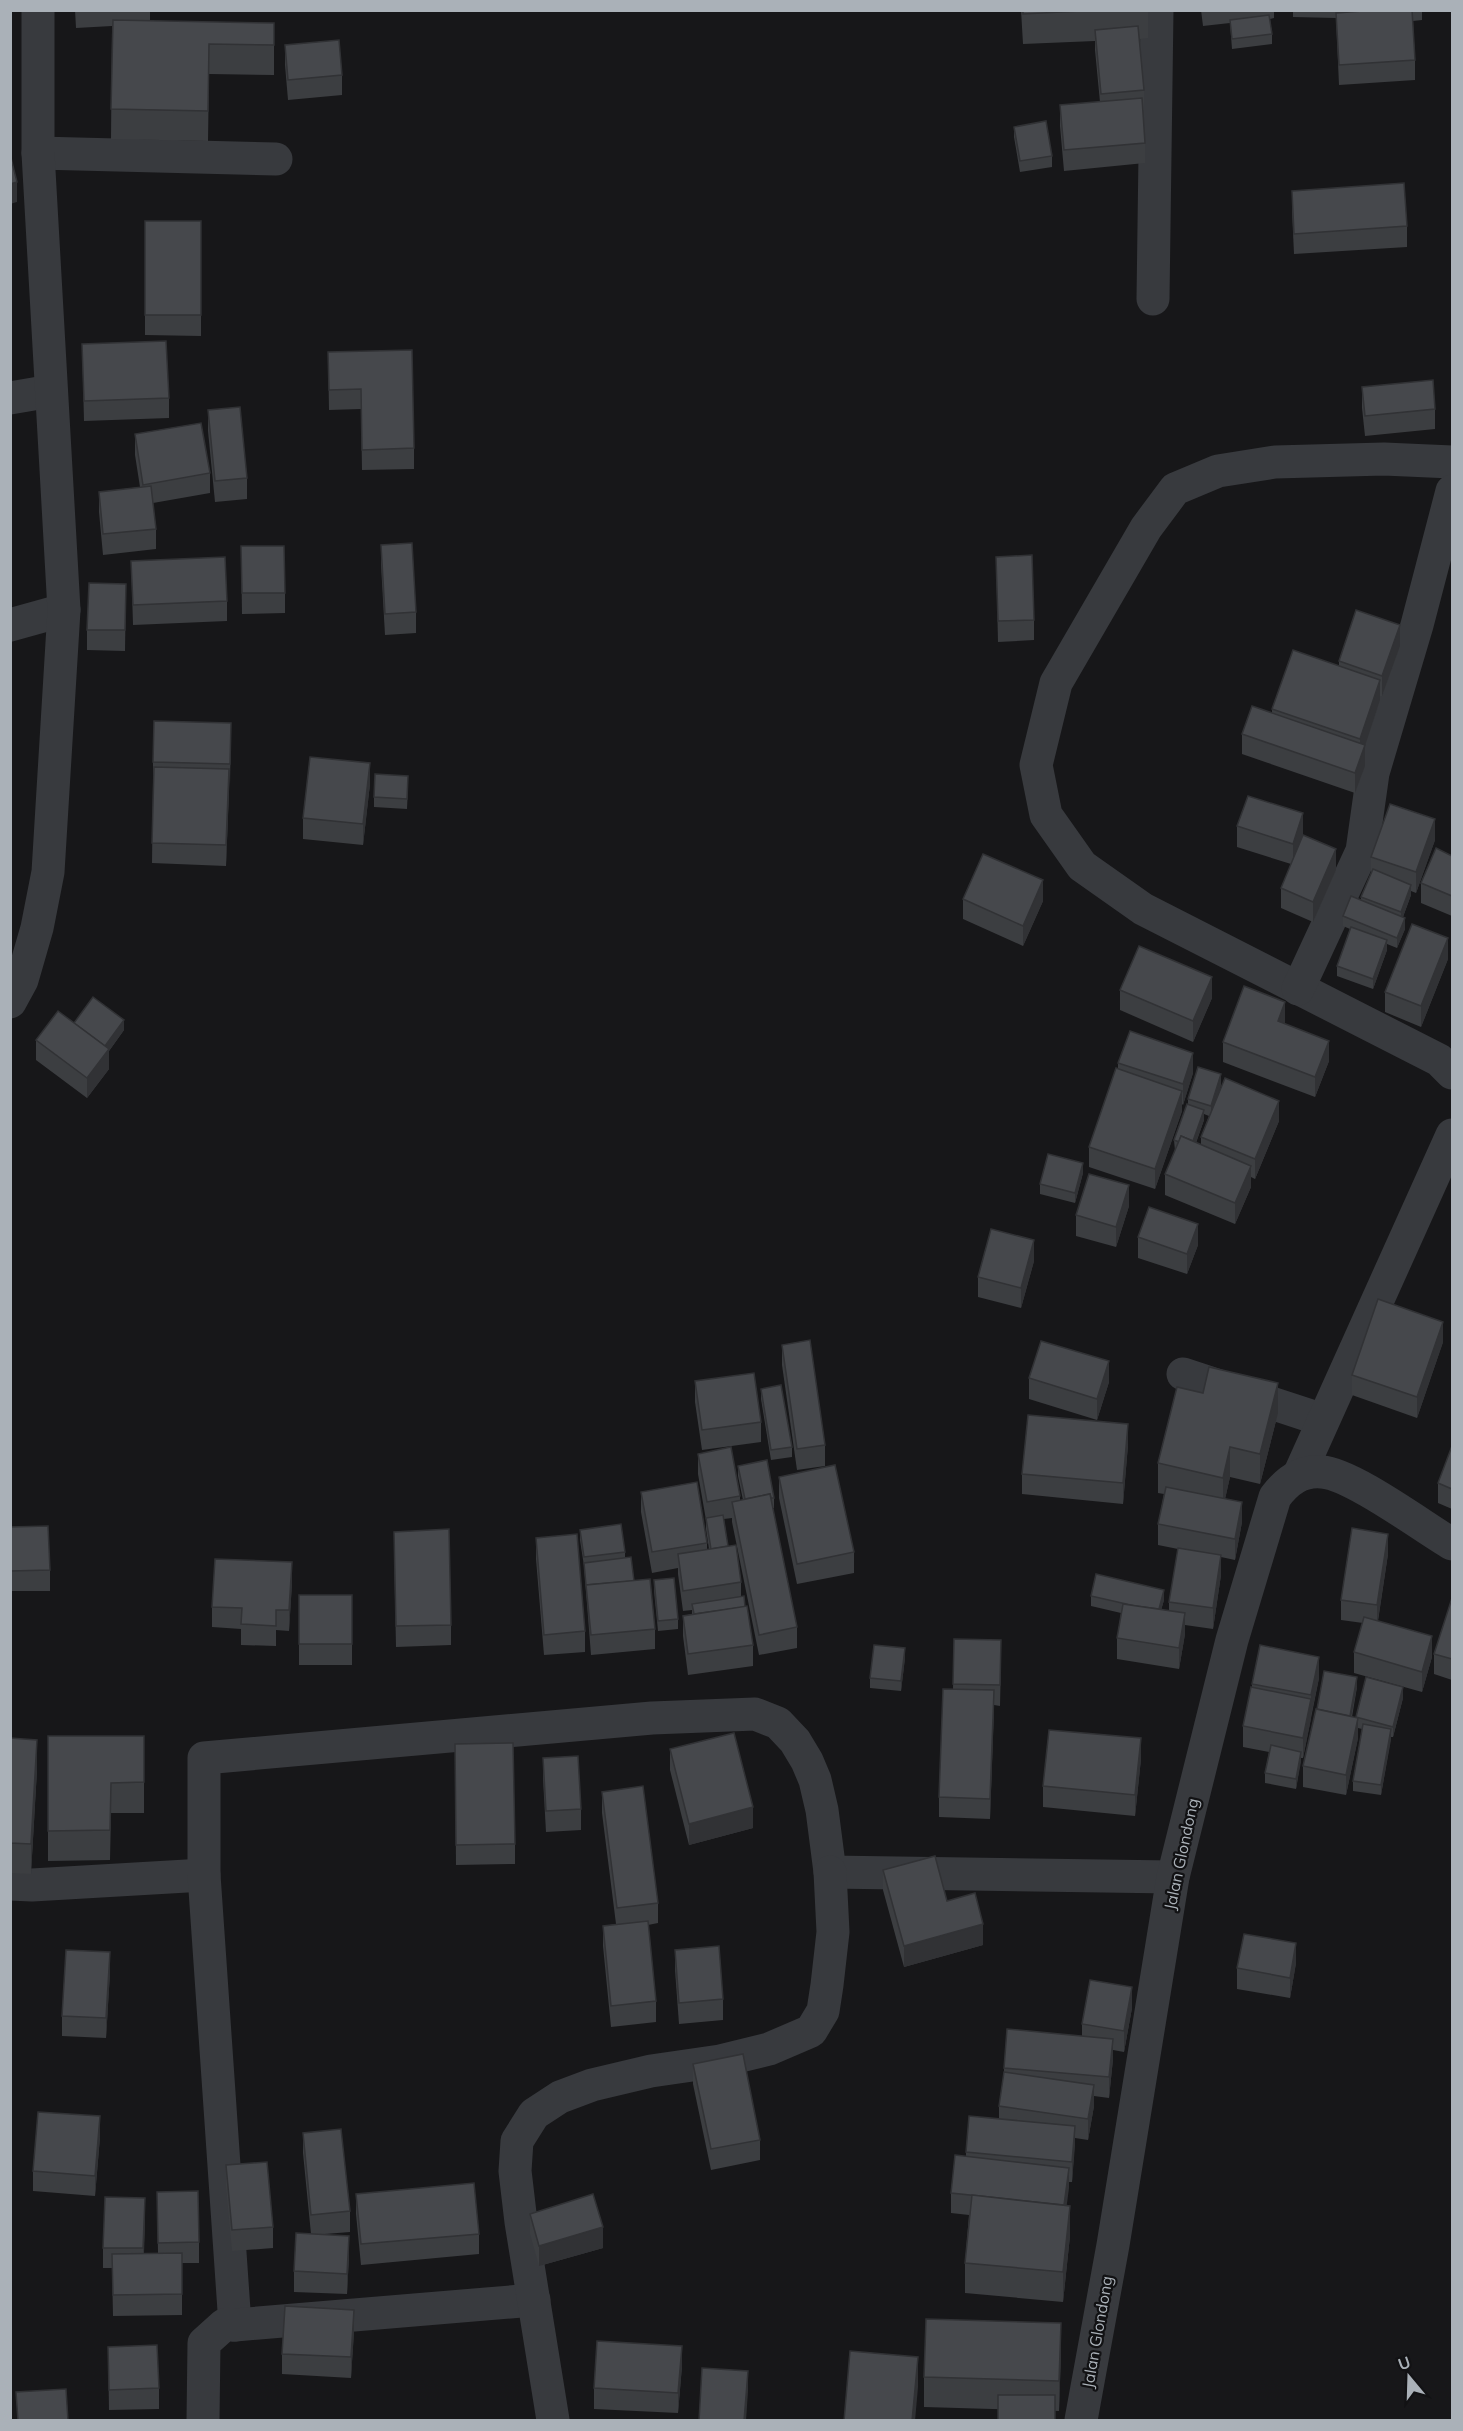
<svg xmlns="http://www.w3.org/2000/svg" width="1463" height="2431" font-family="Mulish,sans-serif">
<rect width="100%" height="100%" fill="#171719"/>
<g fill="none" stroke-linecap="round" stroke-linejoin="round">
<g stroke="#383a3e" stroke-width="33">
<path d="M38,153L276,159"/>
<path d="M1153,299L1157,10"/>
<path d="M10,398L51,391"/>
<path d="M1452,462L1384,459L1275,462L1218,471L1175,489L1146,528L1056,683L1036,765L1046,815L1082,866L1143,909L1439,1060L1452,1073"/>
<path d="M10,625L64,610"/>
<path d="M1298,989L1362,851L1373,773L1417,625L1452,491"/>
<path d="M10,1002L22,980L37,928L48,872L64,610L38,153V10"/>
<path d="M1183,1374L1323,1420"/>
<path d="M1299,1475L1452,1135"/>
<path d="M10,1884L32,1885L204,1875"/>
<path d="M235,2325L204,1875V1758L652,1718L755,1714L778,1723L795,1741L807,1761L815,1780L822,1810L830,1872L1173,1877"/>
<path d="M203,2420L204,2343L224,2325H235L534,2300"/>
<path d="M553,2420L521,2222L515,2171L517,2141L534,2114L560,2097L592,2085L651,2071L720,2061L769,2049L811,2031L823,2011L827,1985L833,1932L830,1872"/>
<path d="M1081,2420L1113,2245L1173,1877L1232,1640L1275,1497C1287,1481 1301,1470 1322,1472C1352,1474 1423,1527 1452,1544"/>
</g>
</g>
<g fill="#3c3e41" fill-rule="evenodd">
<path d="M75,10H150V21L274,23V75L209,74L208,141L111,139L112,26L76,28Z"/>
<path d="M1021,10H1148V38L1140,39L1144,90V110H1143L1145,143V163L1064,171L1060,126V105L1100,102L1095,50V41L1023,44Z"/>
<path d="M1201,10H1274V18L1270,19L1272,34V44L1232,49L1230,23L1203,26Z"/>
<path d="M1293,10H1343L1342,13L1350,12V10H1422V20L1413,21L1415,60V80L1339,85L1336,18L1293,17Z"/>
<path d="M285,45L342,75V95L288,100L285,65Z"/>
<path d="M1014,127L1052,156V167L1020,172L1014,137Z"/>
<path d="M1292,191L1407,226V247L1294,254L1292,211Z"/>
<path d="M145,221H201V336L145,335Z"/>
<path d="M82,344L169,398V418L84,421Z"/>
<path d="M328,352L414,448V469L362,470L361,409L329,410Z"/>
<path d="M1362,387L1435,409V429L1365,436L1362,408Z"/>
<path d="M208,410L247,478V499L215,502L208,431Z"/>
<path d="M135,434L210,473V493L153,503L156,529V549L103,555L99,512V492L140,487L135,455Z"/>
<path d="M381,545L416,612V633L385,635L381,565Z"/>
<path d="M241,546L285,593V613L242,614Z"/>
<path d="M996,557L1034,620V640L998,642Z"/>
<path d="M131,561L227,601V621L133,625Z"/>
<path d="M126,584L125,651L87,650V630Z"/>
<path d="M1400,646L1382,696H1380V700L1365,746V766L1355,793L1242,754V734L1272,713V709L1339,666V661Z"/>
<path d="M231,743L226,866L152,863L153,782V762Z"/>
<path d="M370,784L363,845L303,839V818Z"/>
<path d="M408,787L407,809L374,807V797Z"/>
<path d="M1237,826L1303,834L1301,841L1336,870L1313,922L1281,908V888L1291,864L1237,847Z"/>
<path d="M1435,840L1416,893L1411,891V895L1403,917L1405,929L1397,948L1387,944V950L1373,989L1337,976V966L1350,929L1343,926V916L1361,901V897L1371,873V857Z"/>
<path d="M1452,856V916L1421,903V883Z"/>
<path d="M963,899L1043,901L1023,946L963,919Z"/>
<path d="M1448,959L1421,1027L1385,1012V992Z"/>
<path d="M1120,990L1212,998L1193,1042L1120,1010Z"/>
<path d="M74,1023L124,1030L109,1051V1069L87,1098L36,1060V1040Z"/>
<path d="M1285,1023V1024L1329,1061L1315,1097L1223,1062V1042Z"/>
<path d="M1118,1063L1193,1073L1183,1105L1182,1104V1111L1155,1189L1089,1167V1147L1118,1069Z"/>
<path d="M1221,1085L1218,1095L1279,1121L1255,1179L1251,1177V1187L1235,1224L1165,1195V1174L1175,1151L1174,1140L1188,1105V1099ZM1204,1114L1209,1116L1201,1137V1145L1196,1143L1204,1120Z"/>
<path d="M1083,1173L1075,1203L1040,1194V1184Z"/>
<path d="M1129,1206L1116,1247L1076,1236V1215Z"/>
<path d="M1138,1237L1198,1245L1187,1274L1138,1258Z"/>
<path d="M1034,1261L1021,1308L978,1297V1277Z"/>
<path d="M1443,1342L1417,1418L1352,1395V1375Z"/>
<path d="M782,1345L825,1445V1466L797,1470L782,1365Z"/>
<path d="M1029,1378L1109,1382L1097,1420L1029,1399Z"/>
<path d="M695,1381L761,1422V1442L702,1450L695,1402Z"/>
<path d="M761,1389L792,1447V1457L771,1460L761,1399Z"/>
<path d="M1278,1413L1260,1484L1230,1477L1225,1499L1242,1522L1235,1560L1221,1557V1575L1213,1629L1185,1625V1634L1179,1669L1117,1659V1638L1121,1613L1091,1606V1596L1164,1600L1161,1610L1169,1611V1602L1178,1549L1158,1545V1524L1164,1494L1158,1493V1463Z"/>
<path d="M1128,1445L1123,1504L1022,1494V1474Z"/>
<path d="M1452,1446V1509L1438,1503V1483Z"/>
<path d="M698,1454L740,1496V1500H743L738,1476V1466L774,1498V1508H773L797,1627V1648L759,1655L732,1522V1518L724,1519L728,1546L741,1582V1597L745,1607L753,1645V1666L688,1675L683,1636V1616L692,1614V1610L683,1611L678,1574V1568L652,1573L641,1512V1492L707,1543V1549H709L706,1529V1520L698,1474Z"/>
<path d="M779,1477L854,1552V1573L797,1584L779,1498Z"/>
<path d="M10,1527L50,1570V1591H10Z"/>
<path d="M580,1530L625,1552V1558L655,1629V1649L591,1655L584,1566L580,1540Z"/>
<path d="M536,1538L585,1631V1652L544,1655L536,1559Z"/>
<path d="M394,1552L451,1625V1645L396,1647Z"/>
<path d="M1388,1554L1378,1621L1432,1657L1422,1692L1354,1673V1652L1363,1623L1341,1620V1600Z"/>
<path d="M654,1580L678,1619V1629L658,1631L654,1591Z"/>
<path d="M292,1583L289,1631L276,1630V1646L241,1645V1629L212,1627V1607Z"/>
<rect x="299" y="1595" width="53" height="70"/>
<path d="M1452,1598V1680L1434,1674V1654Z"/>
<path d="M954,1639L1001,1661L1000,1706L994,1705L990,1819L939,1817V1797L953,1689Z"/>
<path d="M905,1658L901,1691L870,1688V1678Z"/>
<path d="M1319,1678L1303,1758H1301L1296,1789L1265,1783V1773L1269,1752L1243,1747V1726L1252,1688V1684Z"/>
<path d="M1357,1687L1352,1717L1356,1718L1403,1698L1393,1737H1391L1381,1795L1353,1791V1781L1362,1729L1358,1728V1738L1346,1795L1303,1787V1766L1317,1709Z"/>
<path d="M48,1736H144V1813H111L110,1860L48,1861Z"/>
<path d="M10,1738L37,1770L31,1874L10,1873Z"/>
<path d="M455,1744L515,1844V1864L456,1865Z"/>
<path d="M670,1749L753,1828L689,1845L670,1770Z"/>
<path d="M543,1758L581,1809V1830L546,1832L543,1779Z"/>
<path d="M1141,1759L1135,1816L1043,1807V1786Z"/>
<path d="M602,1792L658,1903V1923L648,1925L656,2001V2022L611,2027L603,1946V1926L616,1924L602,1813Z"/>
<path d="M883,1870L947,1901L983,1945L904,1967L883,1890Z"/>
<path d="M675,1950L723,1999V2020L679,2024L675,1970Z"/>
<path d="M1296,1963L1290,1998L1237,1989V1968Z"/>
<path d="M110,1973L106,2038L62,2036V2016Z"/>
<path d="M1132,2008L1124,2052L1113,2050V2059L1109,2098L1094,2096V2106L1088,2140L1075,2138L1072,2182H1069L1066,2205L1070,2236L1063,2302L965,2293V2263L969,2215L951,2213V2193L966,2156V2152L999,2118V2106L1004,2077V2068L1082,2036V2024Z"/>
<path d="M693,2064L760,2140V2160L711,2170L693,2084Z"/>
<path d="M303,2133L350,2211V2232L325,2234L349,2256L347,2294L294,2292V2271L311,2234L303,2153Z"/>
<path d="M100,2137L95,2196L33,2191V2171Z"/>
<path d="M226,2165L273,2227V2248L232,2251L226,2186Z"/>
<path d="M157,2192L199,2242V2263H182V2315L113,2316L112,2268H103V2248L145,2219L144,2253H158Z"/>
<path d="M356,2194L479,2234V2254L361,2265L356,2214Z"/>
<path d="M530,2214L603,2248L539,2266L530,2234Z"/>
<path d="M354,2331L351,2378L282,2374V2354Z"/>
<path d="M108,2347L159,2388V2409L109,2410Z"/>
<path d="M1061,2353L1059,2411L924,2407V2377Z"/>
<path d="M682,2366L678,2413L594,2409V2388Z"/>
</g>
<g fill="#313235">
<path d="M17,182V202L10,204V184Z"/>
<path d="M1400,625V646L1382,696V676Z"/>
<path d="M1380,680V700L1365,746V766L1355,793V773L1360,758V739Z"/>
<path d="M231,723V743L230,785V764Z"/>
<path d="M370,763V784L363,845V824Z"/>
<path d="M229,769V789L226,866V845Z"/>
<path d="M1303,813V834L1293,864V844Z"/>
<path d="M1435,819V840L1416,893V872Z"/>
<path d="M1336,849V870L1313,922V902Z"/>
<path d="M1043,880V901L1023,946V926Z"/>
<path d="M1411,885V895L1401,922V912Z"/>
<path d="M1405,918V929L1397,948V938Z"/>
<path d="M1448,938V959L1421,1027V1006Z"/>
<path d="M1387,940V950L1373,989V979Z"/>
<path d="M1212,977V998L1193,1042V1021Z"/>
<path d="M1285,1002V1023L1278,1042V1021Z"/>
<path d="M124,1020V1030L109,1051V1069L87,1098V1078L104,1048Z"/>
<path d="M1329,1041V1061L1315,1097V1077Z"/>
<path d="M1193,1053V1073L1183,1105V1084Z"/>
<path d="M1221,1074V1085L1211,1116V1106Z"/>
<path d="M1182,1091V1111L1155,1189V1169Z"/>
<path d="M1279,1101V1121L1255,1179V1159Z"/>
<path d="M1204,1110V1120L1191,1156V1146Z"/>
<path d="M1083,1163V1173L1075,1203V1193Z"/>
<path d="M1251,1166V1187L1235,1224V1203Z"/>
<path d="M1129,1185V1206L1116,1247V1227Z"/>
<path d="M1198,1224V1245L1187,1274V1254Z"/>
<path d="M1034,1240V1261L1021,1308V1288Z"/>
<path d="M1443,1322V1342L1417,1418V1397Z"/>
<path d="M1109,1361V1382L1097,1420V1399Z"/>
<path d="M1278,1383V1413L1260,1484V1454Z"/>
<path d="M1128,1424V1445L1123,1504V1483Z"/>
<path d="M1230,1447V1477L1223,1508V1478Z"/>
<path d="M1242,1502V1522L1235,1560V1539Z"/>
<path d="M1388,1534V1554L1377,1626V1605Z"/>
<path d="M1221,1555V1575L1213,1629V1608Z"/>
<path d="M292,1562V1583L289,1631V1610Z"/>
<path d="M1164,1590V1600L1158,1621V1611Z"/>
<path d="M1185,1613V1634L1179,1669V1648Z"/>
<path d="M1432,1636V1657L1422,1692V1672Z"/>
<path d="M905,1648V1658L901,1691V1681Z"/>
<path d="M1319,1657V1678L1311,1716V1695Z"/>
<path d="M1357,1677V1687L1349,1727V1717Z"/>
<path d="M1403,1687V1698L1393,1737V1727Z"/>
<path d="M994,1690V1711L990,1819V1799Z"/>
<path d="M1311,1699V1719L1303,1758V1738Z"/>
<path d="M1358,1718V1738L1346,1795V1775Z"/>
<path d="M1391,1729V1740L1381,1795V1785Z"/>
<path d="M1141,1738V1759L1135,1816V1795Z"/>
<path d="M37,1740V1770L31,1874V1844Z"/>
<path d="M1301,1752V1762L1296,1789V1779Z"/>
<path d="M753,1807V1828L689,1845V1824Z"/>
<path d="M983,1924V1945L904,1967V1946Z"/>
<path d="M1296,1943V1963L1290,1998V1978Z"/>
<path d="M110,1952V1973L106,2038V2018Z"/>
<path d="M1132,1987V2008L1124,2052V2031Z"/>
<path d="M1113,2039V2059L1109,2098V2077Z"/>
<path d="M1094,2085V2106L1088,2140V2119Z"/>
<path d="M100,2116V2137L95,2196V2176Z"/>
<path d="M1075,2126V2146L1072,2182V2162Z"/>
<path d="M1069,2168V2188L1064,2226V2205Z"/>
<path d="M145,2198V2219L143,2269V2248Z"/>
<path d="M1070,2206V2236L1063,2302V2272Z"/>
<path d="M603,2227V2248L539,2266V2246Z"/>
<path d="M349,2236V2256L347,2294V2274Z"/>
<path d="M354,2310V2331L351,2378V2357Z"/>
<path d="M1061,2323V2353L1059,2411V2381Z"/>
<path d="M682,2346V2366L678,2413V2393Z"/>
<path d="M918,2357V2387L915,2421H912Z"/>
<path d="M748,2371V2391L746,2421H744Z"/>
</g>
<g fill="#46484c" stroke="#313235" stroke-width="1.5">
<path d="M1023,10H1100L1023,14Z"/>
<path d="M1376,10H1412L1415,60L1339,65L1336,13Z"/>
<path d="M1269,15L1272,34L1232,39L1230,20Z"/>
<path d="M113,20L274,23V45L209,44L208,111L111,109Z"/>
<path d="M1138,26L1144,90L1101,94L1095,30Z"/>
<path d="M339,40L342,75L288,80L285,45Z"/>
<path d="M1142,98L1145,143L1064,150L1060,105Z"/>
<path d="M1046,121L1052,156L1020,161L1014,127Z"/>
<path d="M10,154L17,182L10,184Z"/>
<path d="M1404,183L1407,226L1294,234L1292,191Z"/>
<rect x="145" y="221" width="56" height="94"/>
<path d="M166,341L169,398L84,401L82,344Z"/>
<path d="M412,350L414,448L362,450L361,389L329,390L328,352Z"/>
<path d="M1433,380L1435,409L1365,416L1362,387Z"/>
<path d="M240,407L247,478L215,481L208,410Z"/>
<path d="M201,423L210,473L143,485L135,434Z"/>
<path d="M151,486L156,529L103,534L99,492Z"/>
<path d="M412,543L416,612L385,614L381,545Z"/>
<path d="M241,546H284L285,593H242Z"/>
<path d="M1032,555L1034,620L998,621L996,557Z"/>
<path d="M225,557L227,601L133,605L131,561Z"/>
<path d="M89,583L126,584L125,630H87Z"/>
<path d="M1356,610L1400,625L1382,676L1339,661Z"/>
<path d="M1293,650L1380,680L1360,739L1272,709Z"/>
<path d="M1252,706L1365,745L1355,773L1242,734Z"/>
<path d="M154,721L231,723L230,764L153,762Z"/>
<path d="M310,757L370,763L363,824L303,818Z"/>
<path d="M154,767L229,769L226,845L152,843Z"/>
<path d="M375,774L408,776L407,799L374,797Z"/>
<path d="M1248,796L1303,813L1293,844L1237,826Z"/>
<path d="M1390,804L1435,819L1416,872L1371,857Z"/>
<path d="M1303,835L1336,849L1313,902L1281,888Z"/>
<path d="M1436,848L1452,856V896L1421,883Z"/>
<path d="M983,854L1043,880L1023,926L963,899Z"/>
<path d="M1373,869L1411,885L1401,912L1361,897Z"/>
<path d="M1351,896L1405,918L1397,938L1343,916Z"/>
<path d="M1412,924L1448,938L1421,1006L1385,992Z"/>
<path d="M1351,927L1387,940L1373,979L1337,966Z"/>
<path d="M1139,946L1212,977L1193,1021L1120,990Z"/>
<path d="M1244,986L1285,1002L1278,1021L1329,1041L1315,1077L1223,1042Z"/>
<path d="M93,997L124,1020L105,1046L74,1023Z"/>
<path d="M58,1011L109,1049L87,1078L36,1040Z"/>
<path d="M1130,1031L1193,1053L1183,1084L1118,1063Z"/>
<path d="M1198,1067L1221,1074L1211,1106L1188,1099Z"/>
<path d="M1116,1068L1182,1091L1155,1169L1089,1147Z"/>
<path d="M1225,1078L1279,1101L1255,1159L1201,1137Z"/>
<path d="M1187,1104L1204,1110L1193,1141L1181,1136L1179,1142L1174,1140Z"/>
<path d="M1181,1136L1251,1166L1235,1203L1165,1174Z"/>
<path d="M1048,1154L1083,1163L1075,1193L1040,1184Z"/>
<path d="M1089,1174L1129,1185L1116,1227L1076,1215Z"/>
<path d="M1149,1207L1198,1224L1187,1254L1138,1237Z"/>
<path d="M991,1229L1034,1240L1021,1288L978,1277Z"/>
<path d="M1378,1299L1443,1322L1417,1397L1352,1375Z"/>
<path d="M810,1340L825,1445L797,1449L782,1345Z"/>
<path d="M1041,1341L1109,1361L1097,1399L1029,1378Z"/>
<path d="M1209,1367L1278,1383L1260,1454L1230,1447L1223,1478L1158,1463L1177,1387L1203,1393Z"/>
<path d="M754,1373L761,1422L702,1430L695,1381Z"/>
<path d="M781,1385L792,1447L771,1450L761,1389Z"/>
<path d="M1028,1415L1128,1424L1123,1483L1022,1474Z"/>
<path d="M1452,1446V1489L1438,1483Z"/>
<path d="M731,1447L740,1496L707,1502L698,1454Z"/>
<path d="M767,1460L774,1498H771L770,1494L745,1499L738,1466Z"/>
<path d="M835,1465L854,1552L797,1564L779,1477Z"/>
<path d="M697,1482L707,1543L652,1552L641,1492Z"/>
<path d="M1166,1487L1242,1502L1235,1539L1158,1524Z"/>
<path d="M770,1494L797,1627L759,1635L732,1502Z"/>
<path d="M723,1515L728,1546L711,1549L706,1518Z"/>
<path d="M621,1524L625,1552L584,1557L580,1530Z"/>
<path d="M48,1526L50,1570L10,1571V1527Z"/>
<path d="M1352,1528L1388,1534L1377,1605L1341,1600Z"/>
<path d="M449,1529L451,1625L396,1626L394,1532Z"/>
<path d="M577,1534L585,1631L544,1635L536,1538Z"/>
<path d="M736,1545L741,1582L683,1591L678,1554Z"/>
<path d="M1178,1548L1221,1555L1213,1608L1169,1602Z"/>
<path d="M631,1557L634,1581L586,1585L584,1563Z"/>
<path d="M215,1559L292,1562L289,1610H276V1626L241,1624L242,1608L212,1607Z"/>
<path d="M1096,1574L1164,1590L1159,1609L1135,1606L1091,1596Z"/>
<path d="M674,1578L678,1619L658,1621L654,1580Z"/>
<path d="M650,1579L655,1629L591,1635L586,1585Z"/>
<rect x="299" y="1595" width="53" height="49"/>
<path d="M744,1596L745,1607L694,1614L692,1604Z"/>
<path d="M1452,1598V1659L1434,1654Z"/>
<path d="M1123,1604L1185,1613L1179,1648L1117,1638Z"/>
<path d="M747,1606L753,1645L688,1654L683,1616Z"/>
<path d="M1364,1617L1432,1636L1422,1672L1354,1652Z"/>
<path d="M954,1639L1001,1640L1000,1685L953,1684Z"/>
<path d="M874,1645L905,1648L901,1681L870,1678Z"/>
<path d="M1260,1645L1319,1657L1311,1695L1252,1684Z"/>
<path d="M1324,1671L1357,1677L1350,1716L1317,1709Z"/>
<path d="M1366,1677L1403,1687L1393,1727L1356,1717Z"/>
<path d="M1251,1687L1311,1699L1303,1738L1243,1726Z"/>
<path d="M943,1689L994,1690L990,1799L939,1797Z"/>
<path d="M1316,1709L1358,1718L1346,1775L1303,1766Z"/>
<path d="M1363,1724L1391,1729L1381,1785L1353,1781Z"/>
<path d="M1049,1730L1141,1738L1135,1795L1043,1786Z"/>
<path d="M734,1733L753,1807L689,1824L670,1749Z"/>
<path d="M48,1736H144V1782L111,1783L110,1830L48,1831Z"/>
<path d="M10,1738L37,1740L31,1844L10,1843Z"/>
<path d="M513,1743L515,1844L456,1845L455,1744Z"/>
<path d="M1271,1745L1301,1752L1296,1779L1265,1773Z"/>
<path d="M578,1756L581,1809L546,1811L543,1758Z"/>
<path d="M643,1786L658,1903L617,1908L602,1792Z"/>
<path d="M935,1856L947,1901L975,1893L983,1924L904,1946L883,1870Z"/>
<path d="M648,1921L656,2001L611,2006L603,1926Z"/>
<path d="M1244,1934L1296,1943L1290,1978L1237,1968Z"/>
<path d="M719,1946L723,1999L679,2003L675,1950Z"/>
<path d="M66,1950L110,1952L106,2018L62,2016Z"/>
<path d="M1090,1980L1132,1987L1124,2031L1082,2024Z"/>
<path d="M1007,2029L1113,2039L1109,2077L1004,2068Z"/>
<path d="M743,2054L760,2140L711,2149L693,2064Z"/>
<path d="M1004,2072L1094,2085L1088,2119L999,2106Z"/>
<path d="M38,2112L100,2116L95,2176L33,2171Z"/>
<path d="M969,2116L1075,2126L1072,2162L966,2152Z"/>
<path d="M341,2129L350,2211L311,2215L303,2133Z"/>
<path d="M955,2155L1069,2168L1064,2205L951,2193Z"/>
<path d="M267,2162L273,2227L232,2230L226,2165Z"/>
<path d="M474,2183L479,2234L361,2244L356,2194Z"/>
<path d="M198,2191L199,2242L158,2243L157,2192Z"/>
<path d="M593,2194L603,2227L539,2246L530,2214Z"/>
<path d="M972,2195L1070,2206L1063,2272L965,2263Z"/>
<path d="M105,2197L145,2198L143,2248H103Z"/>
<path d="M296,2233L349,2236L347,2274L294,2271Z"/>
<path d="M182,2253V2294L113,2295L112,2254Z"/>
<path d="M285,2306L354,2310L351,2357L282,2354Z"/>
<path d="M926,2319L1061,2323L1059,2381L924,2377Z"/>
<path d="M597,2341L682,2346L678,2393L594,2388Z"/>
<path d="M157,2345L159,2388L109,2390L108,2347Z"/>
<path d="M850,2351L918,2357L912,2421H844Z"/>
<path d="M702,2368L748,2371L744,2421H699Z"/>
<path d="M66,2389L68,2421H18L16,2392Z"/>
<rect x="998" y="2395" width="57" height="26"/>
</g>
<g text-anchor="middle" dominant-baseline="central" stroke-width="4.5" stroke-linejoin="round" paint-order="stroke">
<g font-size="16" fill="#aab1b8" stroke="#121214">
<text transform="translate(1181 1854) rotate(-78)">Jalan Glondong</text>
<text transform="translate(1097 2332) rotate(-80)">Jalan Glondong</text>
</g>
</g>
<rect width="1463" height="2431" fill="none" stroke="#aab1b8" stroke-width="24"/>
<g transform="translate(1409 2377) rotate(341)" stroke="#121214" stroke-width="4.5" paint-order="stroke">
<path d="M0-4.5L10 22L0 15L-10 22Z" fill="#aab1b8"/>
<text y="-9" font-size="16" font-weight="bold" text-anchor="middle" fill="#aab1b8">U</text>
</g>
</svg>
